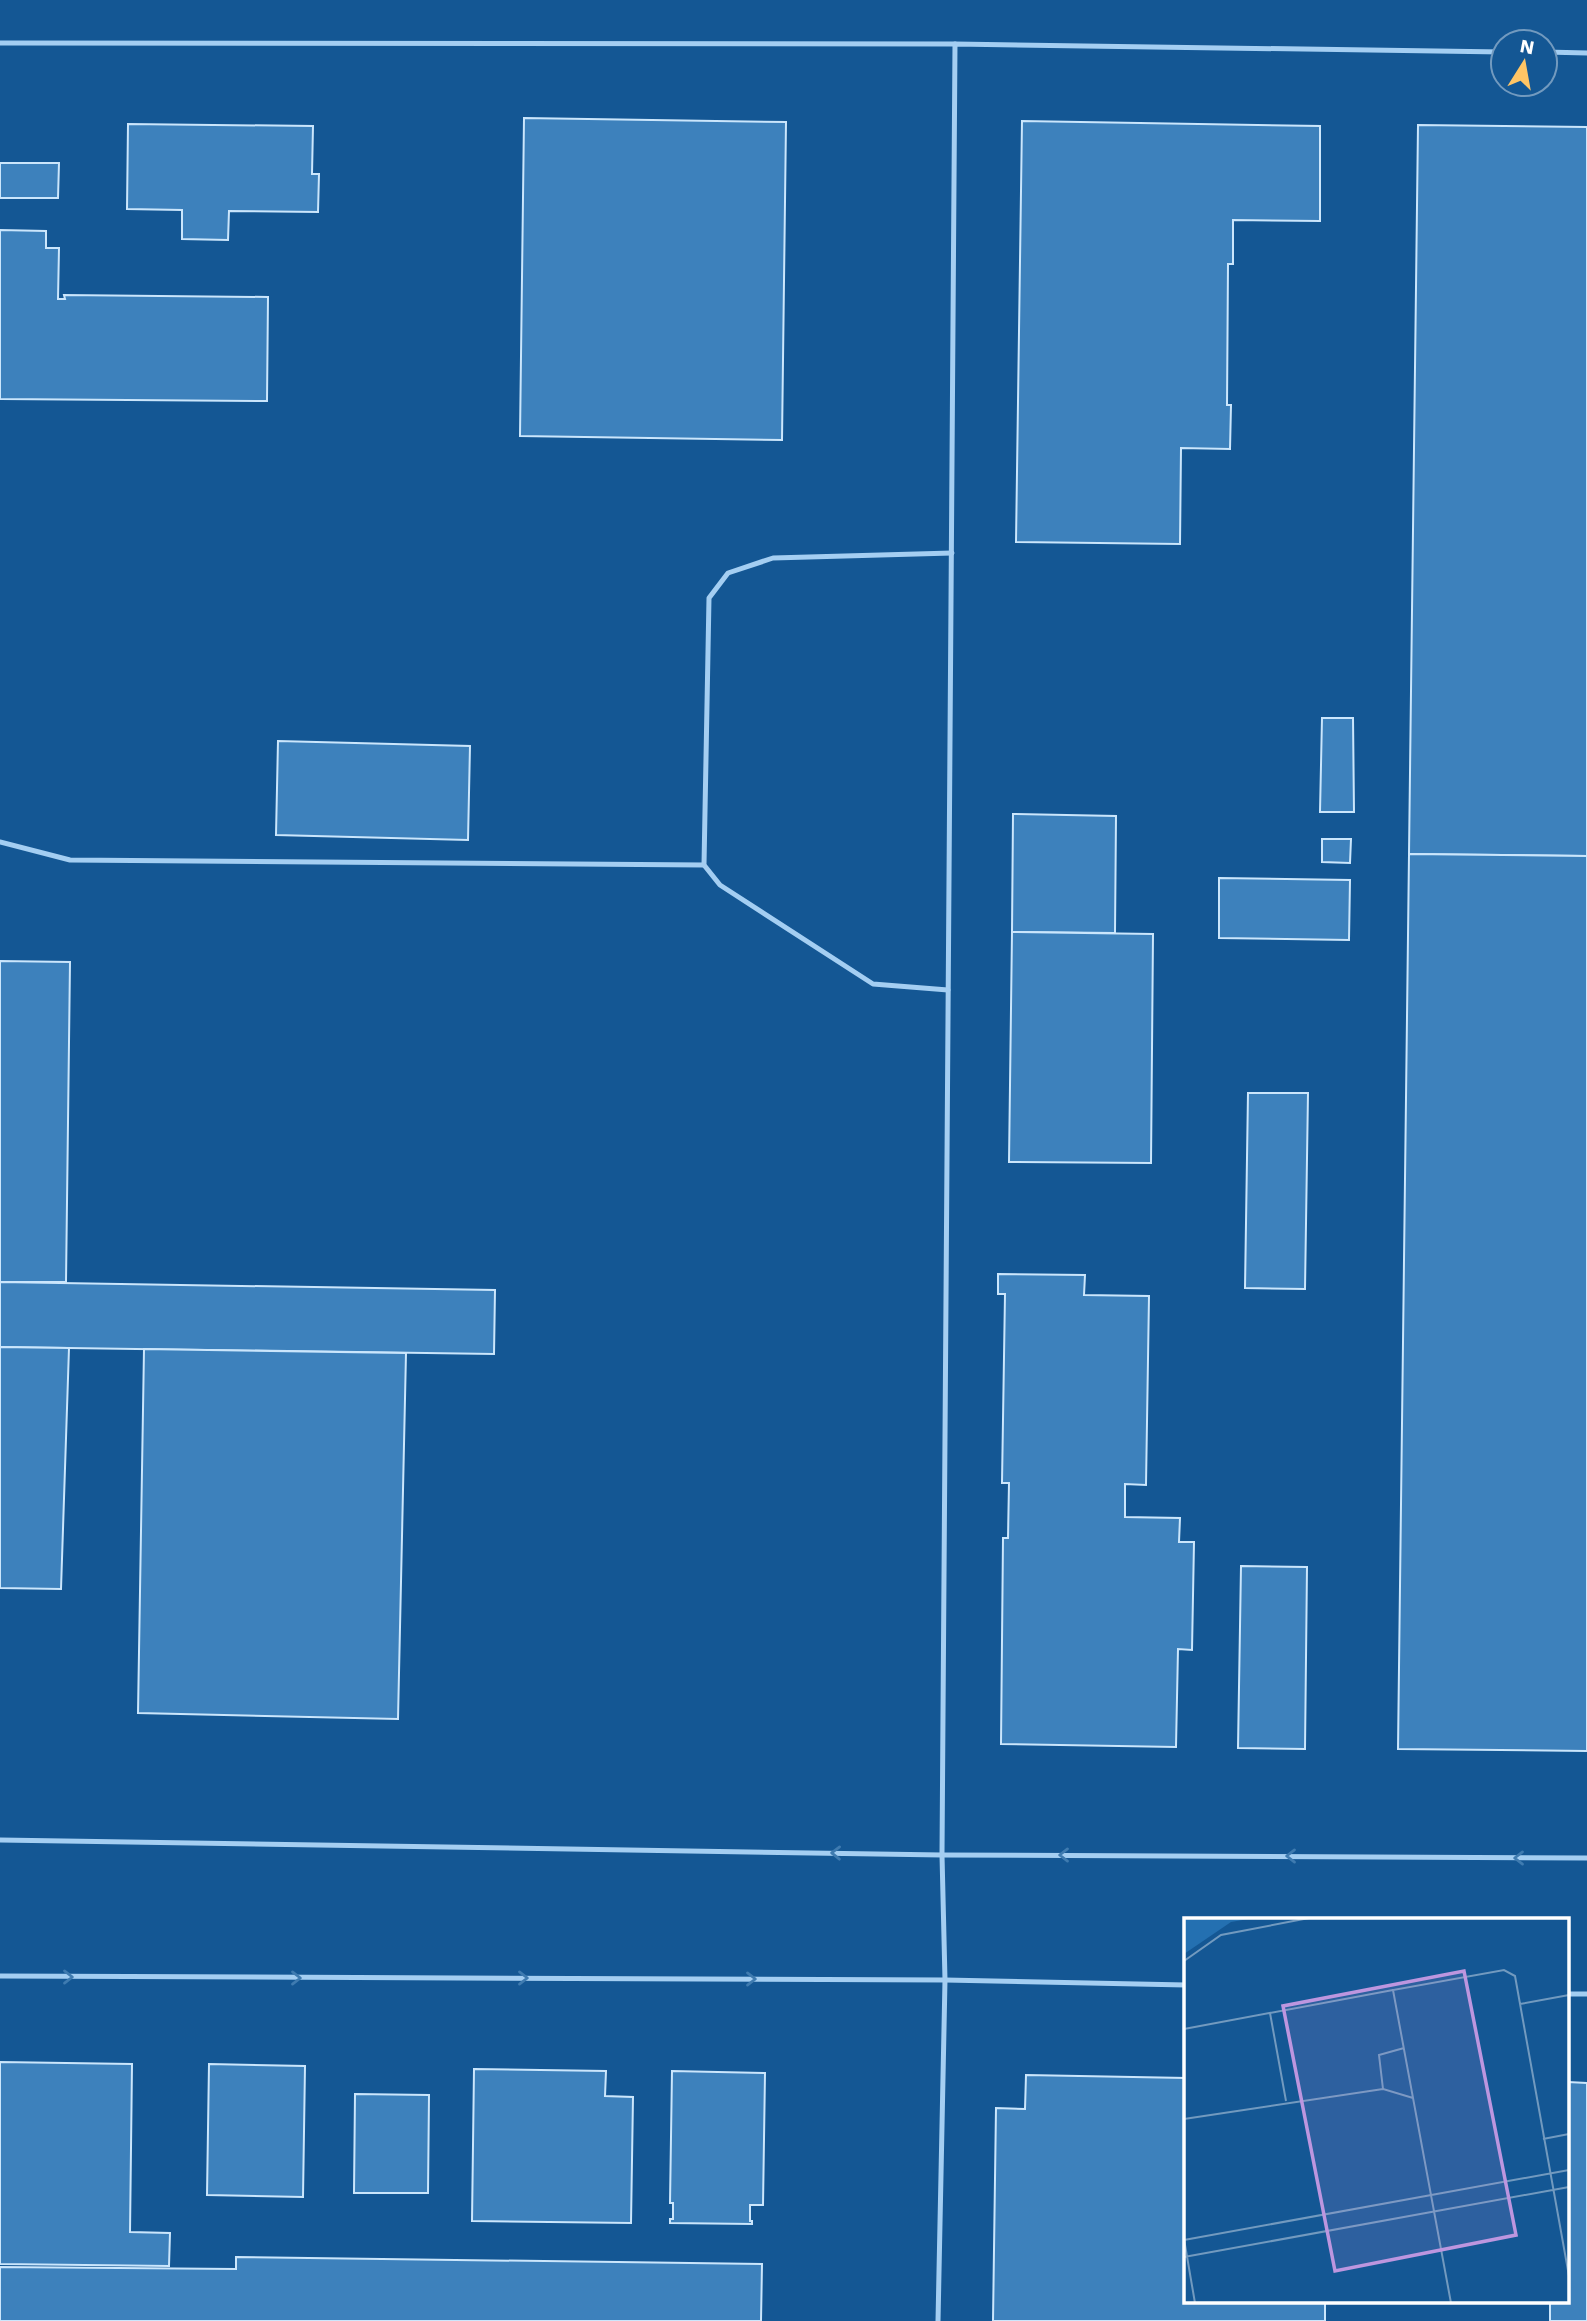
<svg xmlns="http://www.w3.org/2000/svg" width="1587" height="2321" font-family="'Work Sans',sans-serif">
<rect width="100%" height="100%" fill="#145794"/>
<g fill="#3d81bc" stroke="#cbe6fc" stroke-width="2">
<path d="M524,118L786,122L782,440L520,436Z"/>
<path d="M1022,121L1320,126V221L1233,220V264H1228L1227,405H1231L1230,449L1181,448L1180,544L1016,542Z"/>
<path d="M128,124L313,126L312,174H319L318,212L229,211L228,240L182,239V210L127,209Z"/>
<path d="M1418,125L1587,127V856L1409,854Z"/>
<path d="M0,163H59L58,198H0Z"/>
<path d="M0,230L46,231V248H59L58,299H65L64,295L268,297L267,401L0,399Z"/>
<path d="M1322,718H1353L1354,812H1320Z"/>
<path d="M278,741L470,746L468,840L276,835Z"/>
<path d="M1013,814L1116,816L1115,933L1012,932Z"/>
<path d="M1322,839H1351L1350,863L1322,862Z"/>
<path d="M1409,854L1587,856V1751L1398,1749Z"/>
<path d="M1219,878L1350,880L1349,940L1219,938Z"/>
<path d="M1012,932L1153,934L1151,1163L1009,1162Z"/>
<path d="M0,961L70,962L66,1282H0Z"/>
<path d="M1248,1093H1308L1305,1289L1245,1288Z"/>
<path d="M998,1274L1085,1275L1084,1295L1149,1296L1146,1485L1125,1484V1517L1180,1518L1179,1542H1194L1192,1650L1178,1649L1176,1747L1001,1744L1003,1538H1008L1009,1483H1002L1005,1294H998Z"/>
<path d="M0,1282L495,1290L494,1354L0,1347Z"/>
<path d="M0,1347L69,1348L61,1589L0,1588Z"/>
<path d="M144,1349L406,1353L398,1719L138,1713Z"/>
<path d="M1241,1566L1307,1567L1305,1749L1238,1748Z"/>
<path d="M0,2062L132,2064L130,2232L170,2233L169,2266L0,2264Z"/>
<path d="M209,2064L305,2066L303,2197L207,2195Z"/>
<path d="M474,2069L606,2071L605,2096L633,2097L631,2223L472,2221Z"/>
<path d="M672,2071L765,2073L763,2205H750V2221H752V2224L670,2223V2219H673V2203H670Z"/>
<path d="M1026,2075L1186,2078V2302H1325V2321H993L996,2108L1025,2109Z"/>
<path d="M1568,2082L1587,2083V2321H1550V2302H1568Z"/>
<path d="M355,2094L429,2095L428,2193H354Z"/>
<path d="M236,2257L762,2264L761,2321H0V2267L236,2269Z"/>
</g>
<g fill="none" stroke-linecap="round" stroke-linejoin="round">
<g stroke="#a4cef2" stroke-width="5">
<path d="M0,43L955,44"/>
<path d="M1545,52L1587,53"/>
<path d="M0,842L70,860L704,865"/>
<path d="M948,990L873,984L720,885L704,865L709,598L728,573L773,558L952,553"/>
<path d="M0,1840L942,1855L1587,1858"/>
<path d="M0,1976L945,1980L1186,1985"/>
<path d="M1568,1994H1587"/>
<path d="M938,2321L945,1980L942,1855L955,44L1503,52"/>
</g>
</g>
<defs><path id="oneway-chevron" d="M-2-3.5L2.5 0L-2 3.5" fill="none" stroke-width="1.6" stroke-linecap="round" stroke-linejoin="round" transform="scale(1.75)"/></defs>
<g stroke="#3f7bb0">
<use href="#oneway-chevron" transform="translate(836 1853) rotate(-179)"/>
<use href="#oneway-chevron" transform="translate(1064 1855) rotate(-180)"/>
<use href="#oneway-chevron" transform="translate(1291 1856) rotate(-180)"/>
<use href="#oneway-chevron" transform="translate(1519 1858) rotate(-180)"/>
<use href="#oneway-chevron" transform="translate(68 1977)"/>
<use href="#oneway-chevron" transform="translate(296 1978)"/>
<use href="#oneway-chevron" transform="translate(523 1978)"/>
<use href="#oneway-chevron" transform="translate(751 1979)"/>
</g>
<g transform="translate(1184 1918)">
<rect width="385" height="385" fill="#145794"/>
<path d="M0,0H70L47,4L0,36Z" fill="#2470b1"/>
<path fill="none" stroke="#729abf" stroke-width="2" d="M0,43L37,17L125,0M336,86L385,77M86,95L102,183M0,111L209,72M220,130L195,137L199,171L229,180M0,201L199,171M359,221L385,216M0,321L11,385M0,322L385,252M0,339L385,269M267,385L209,72L320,52L331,58L385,358"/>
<path fill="#bd96df" fill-opacity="0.15" stroke="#bd96df" stroke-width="3.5" d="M280,53L332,317L151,353L99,88Z"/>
<rect width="385" height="385" fill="none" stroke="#fff" stroke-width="3.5"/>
</g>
<g transform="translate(1524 63) rotate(11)"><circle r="33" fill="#145794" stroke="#729abf" stroke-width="2"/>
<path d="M0-5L12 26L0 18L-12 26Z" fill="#ffc565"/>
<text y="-10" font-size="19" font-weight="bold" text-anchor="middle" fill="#ffffff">N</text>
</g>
</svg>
